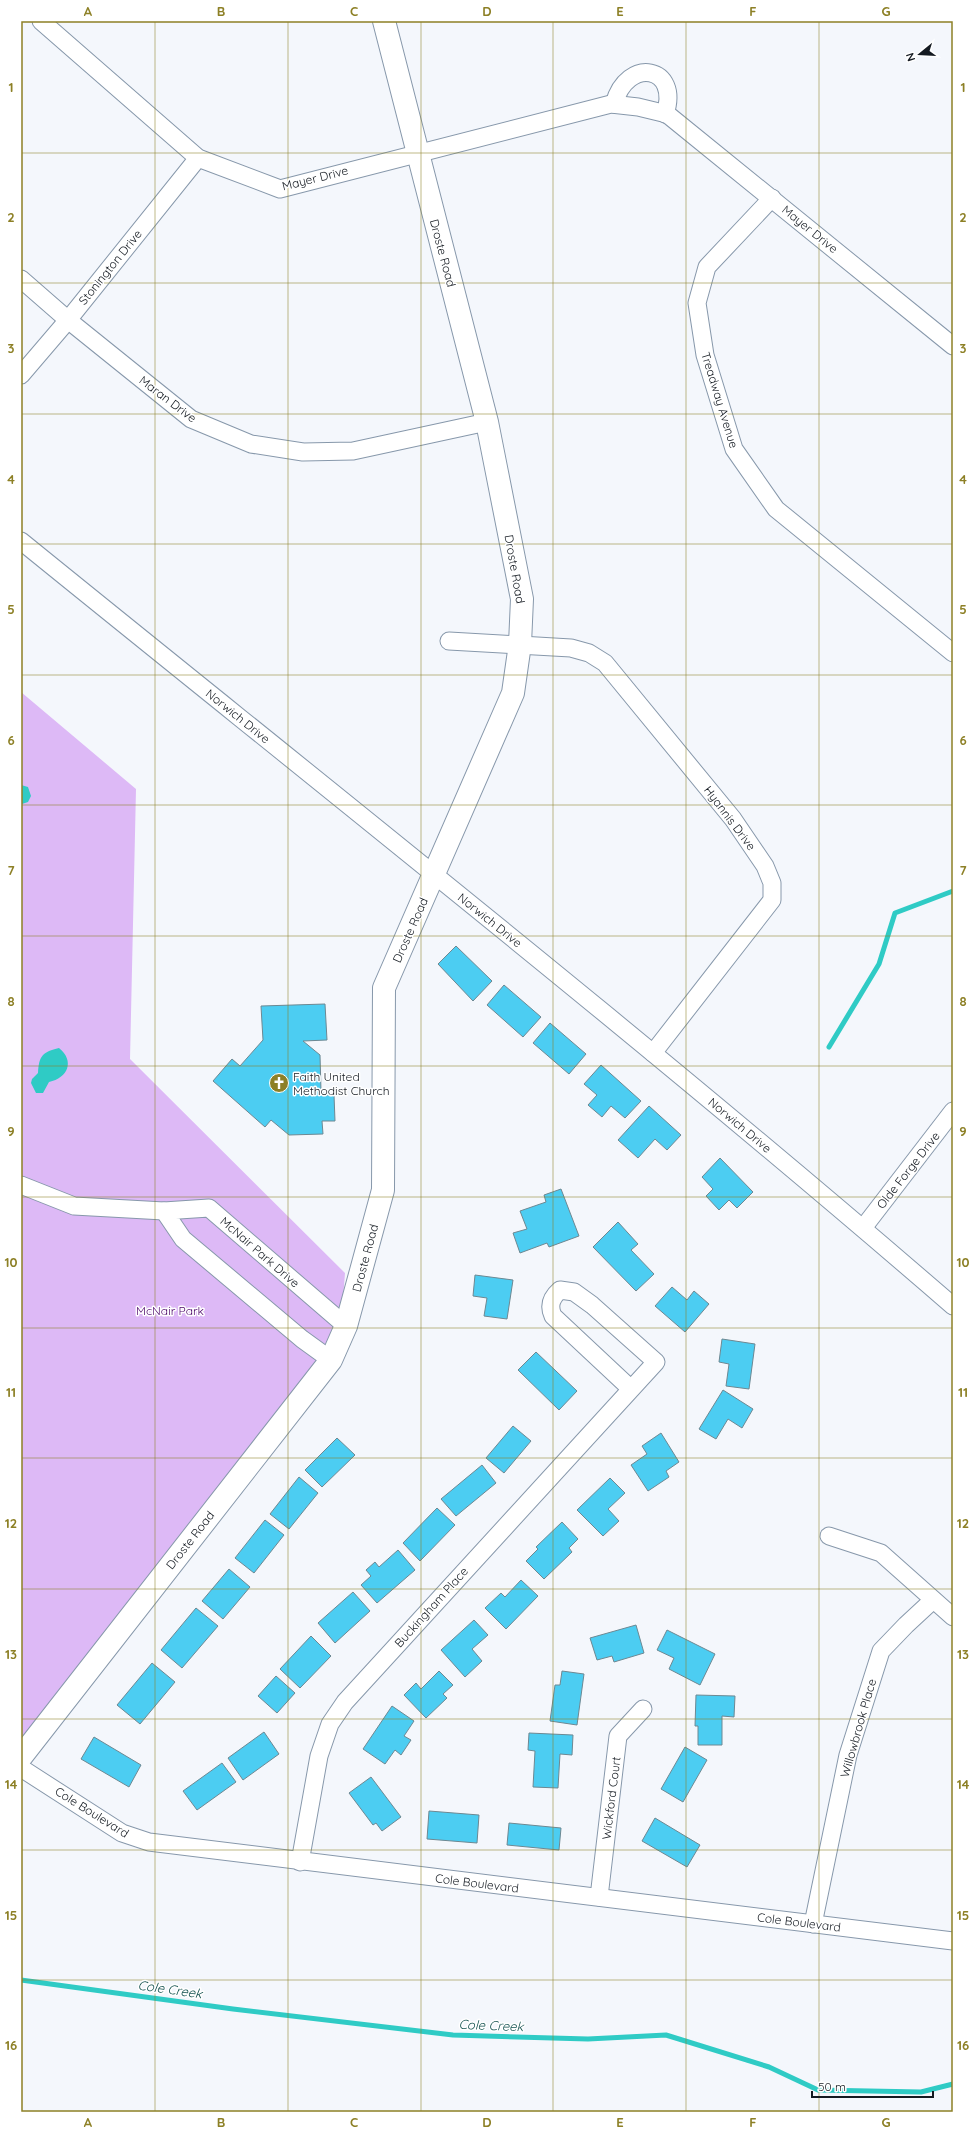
<svg xmlns="http://www.w3.org/2000/svg" width="974" height="2133" font-family="Quicksand,sans-serif">
<rect width="100%" height="100%" fill="#f4f7fc"/>
<path fill="#ddb9f6" d="M21,692L136,789L130,1059L345,1273L340,1339L21,1753Z"/>
<g fill="#2fcbc5">
<path d="M21,785L28,787L31,796L28,802L22,804Z"/>
<path d="M59,1048C75,1061 68,1078 49,1082L43,1093H36L31,1083L32,1079L38,1073C39,1055 43,1052 59,1048Z"/>
</g>
<g fill="none" stroke-linecap="round" stroke-linejoin="round">
<g stroke="#2fcbc5" stroke-width="5">
<path d="M829,1047L879,964L895,913L953,891"/>
<path d="M21,1980L233,2009L453,2035L588,2039L666,2035L769,2067L818,2090L921,2092L953,2084"/>
</g>
</g>
<g fill="#4ccdf2" stroke="#6d8892">
<path d="M456,946L492,981L473,1001L438,964Z"/>
<path d="M504,985L541,1017L523,1037L487,1005Z"/>
<path d="M325,1004L327,1040L303,1041L320,1055L321,1091L326,1095H334L335,1121H322L323,1134L289,1135L271,1120L265,1127L213,1081L232,1059L240,1066L263,1040L261,1006Z"/>
<path d="M550,1023L586,1054L569,1074L533,1043Z"/>
<path d="M601,1065L641,1101L625,1118L611,1106L602,1117L588,1105L597,1095L584,1084Z"/>
<path d="M649,1106L681,1135L667,1150L655,1139L638,1158L618,1140Z"/>
<path d="M720,1158L753,1192L737,1208L729,1200L719,1210L706,1196L713,1189L702,1177Z"/>
<path d="M561,1189L579,1236L549,1247L547,1243L520,1253L513,1233L527,1229L520,1211L546,1202L544,1195Z"/>
<path d="M618,1222L638,1244L631,1250L654,1274L636,1291L593,1247Z"/>
<path d="M475,1275L513,1280L507,1319L484,1316L487,1298L473,1296Z"/>
<path d="M672,1287L687,1300L694,1291L709,1304L685,1332L655,1306Z"/>
<path d="M722,1339L755,1344L749,1389L726,1386L729,1364L719,1362Z"/>
<path d="M536,1352L577,1391L559,1410L518,1370Z"/>
<path d="M723,1390L753,1409L742,1428L728,1419L716,1439L699,1429Z"/>
<path d="M513,1426L531,1441L504,1473L486,1458Z"/>
<path d="M661,1433L679,1462L666,1471L669,1477L648,1491L631,1465L647,1454L642,1446Z"/>
<path d="M337,1438L355,1455L322,1487L305,1470Z"/>
<path d="M482,1465L496,1483L456,1516L441,1499Z"/>
<path d="M299,1477L318,1493L289,1529L270,1514Z"/>
<path d="M610,1478L625,1493L608,1509L619,1521L603,1536L577,1510Z"/>
<path d="M437,1508L455,1525L420,1561L403,1543Z"/>
<path d="M265,1520L284,1535L254,1573L235,1558Z"/>
<path d="M562,1522L578,1539L569,1548L572,1552L544,1579L526,1561L538,1549L536,1547Z"/>
<path d="M398,1550L415,1570L377,1603L361,1585L371,1576L366,1570L375,1562L379,1567Z"/>
<path d="M229,1569L250,1587L223,1619L202,1601Z"/>
<path d="M521,1580L538,1596L506,1629L485,1608L501,1593L505,1597Z"/>
<path d="M353,1592L370,1611L335,1643L318,1623Z"/>
<path d="M196,1608L218,1626L182,1668L161,1650Z"/>
<path d="M474,1620L488,1635L472,1649L482,1661L465,1677L441,1650Z"/>
<path d="M636,1625L644,1653L614,1662L612,1656L597,1660L590,1638Z"/>
<path d="M667,1630L715,1654L700,1685L669,1669L674,1658L657,1650Z"/>
<path d="M311,1636L331,1656L300,1688L280,1669Z"/>
<path d="M152,1663L175,1682L140,1724L117,1705Z"/>
<path d="M439,1671L453,1685L443,1694L447,1698L426,1718L404,1695L416,1683L421,1689Z"/>
<path d="M562,1671L584,1674L577,1725L550,1721L555,1685H560Z"/>
<path d="M276,1676L295,1693L277,1713L258,1696Z"/>
<path d="M696,1695L735,1696L734,1717L722,1716V1745H698V1726H695Z"/>
<path d="M392,1706L414,1721L404,1736L411,1740L401,1755L395,1750L385,1764L363,1749Z"/>
<path d="M264,1732L279,1754L243,1780L228,1758Z"/>
<path d="M529,1733L573,1735L572,1755L560,1754L558,1788L533,1787L535,1751L528,1750Z"/>
<path d="M94,1737L141,1765L129,1787L81,1759Z"/>
<path d="M685,1747L707,1760L683,1802L661,1789Z"/>
<path d="M222,1763L236,1782L197,1810L183,1791Z"/>
<path d="M371,1777L401,1817L382,1831L376,1823L373,1825L349,1793Z"/>
<path d="M429,1811L479,1815L477,1843L427,1839Z"/>
<path d="M655,1818L700,1845L687,1867L642,1841Z"/>
<path d="M509,1823L561,1828L559,1850L507,1845Z"/>
</g>
<g fill="none" stroke-linecap="round" stroke-linejoin="round">
<g stroke="#8798ab" stroke-width="19">
<g id="minor">
<path d="M41,21L198,158L280,189L611,104L638,107L667,114L953,346"/>
<path d="M614,104C627,56 681,66 665,114"/>
<path d="M772,198L707,267L697,303L705,355L734,449L776,509L953,653"/>
<path d="M21,279L68,320L191,419L251,444L303,452L353,451L487,422"/>
<path d="M21,375L68,320L198,158"/>
<path d="M21,541C333,794 649,1043 953,1306"/>
<path d="M449,641L571,648L589,653L605,663L733,819L765,866L772,883V900L653,1053"/>
<path d="M21,1185L74,1206L164,1211"/>
<path d="M863,1228L953,1111"/>
<path d="M331,1360L302,1339L183,1239L164,1211L209,1208L346,1326"/>
<path d="M829,1536L881,1553L953,1617"/>
<path d="M21,1768L122,1833L149,1842L953,1941"/>
<path d="M300,1862L319,1756L330,1724L345,1702L656,1362L592,1305L574,1292L560,1290C552,1297 548,1305 553,1316L631,1389"/>
<path d="M599,1897L618,1736L643,1709"/>
<path d="M813,1924L848,1755L881,1651L906,1625L933,1600"/>
</g>
</g>
<g stroke="#8798ab" stroke-width="24">
<path id="tertiary" d="M21,1757L331,1360L346,1326L383,1190L384,988L513,693L520,644L522,599L487,422L384,21"/>
</g>
<use href="#minor" stroke="#fff" stroke-width="17"/>
<use href="#tertiary" stroke="#fff" stroke-width="22"/>
</g>
<path fill="none" stroke="#8d8026" stroke-width="1" stroke-opacity="0.55" d="M155,21V2112M288,21V2112M421,21V2112M553,21V2112M686,21V2112M819,21V2112M21,153H953M21,283H953M21,414H953M21,544H953M21,675H953M21,805H953M21,936H953M21,1066H953M21,1197H953M21,1328H953M21,1458H953M21,1589H953M21,1719H953M21,1850H953M21,1980H953"/>
<defs>
<g id="church-disc" transform="scale(1)"><circle r="9.5" fill="#8d8026" stroke="#fff"/><path d="M-1.2-6h2.4v3.5h3.3v2.4h-3.3V6h-2.4V-.1h-3.3v-2.4h3.3Z" fill="#fff"/></g>
</defs>
<g fill-rule="evenodd">
<use href="#church-disc" x="279" y="1083"/>
</g>
<g text-anchor="middle" dominant-baseline="central" stroke-width="3" stroke-linejoin="round" paint-order="stroke">
<g font-size="12" fill="#141a21" stroke="#fff">
<text transform="translate(315 178) rotate(-14)">Mayer Drive</text>
<text transform="translate(810 229) rotate(39)">Mayer Drive</text>
<text transform="translate(443 253) rotate(75)">Droste Road</text>
<text transform="translate(110 267) rotate(-51)">Stonington Drive</text>
<text transform="translate(168 399) rotate(37)">Maran Drive</text>
<text transform="translate(720 400) rotate(73)">Treadway Avenue</text>
<text transform="translate(515 569) rotate(80)">Droste Road</text>
<text transform="translate(238 716) rotate(39)">Norwich Drive</text>
<text transform="translate(730 818) rotate(53)">Hyannis Drive</text>
<text transform="translate(490 920) rotate(39)">Norwich Drive</text>
<text transform="translate(410 930) rotate(-66)">Droste Road</text>
<text transform="translate(740 1125) rotate(40)">Norwich Drive</text>
<text transform="translate(908 1170) rotate(-52)">Olde Forge Drive</text>
<text transform="translate(260 1252) rotate(41)">McNair Park Drive</text>
<text transform="translate(365 1258) rotate(-75)">Droste Road</text>
<text transform="translate(190 1540) rotate(-52)">Droste Road</text>
<text transform="translate(431 1607) rotate(-48)">Buckingham Place</text>
<text transform="translate(858 1728) rotate(-74)">Willowbrook Place</text>
<text transform="translate(611 1798) rotate(-83)">Wickford Court</text>
<text transform="translate(92 1812) rotate(32)">Cole Boulevard</text>
<text transform="translate(477 1883) rotate(7)">Cole Boulevard</text>
<text transform="translate(799 1922) rotate(7)">Cole Boulevard</text>
</g>
<g font-size="12" fill="#141a21" stroke="#fff" text-anchor="start">
<text x="293" y="1076">Faith United<tspan x="293" dy="14">Methodist Church</tspan></text>
</g>
<g font-size="12" fill="#490367" stroke="#fff">
<text x="170" y="1310">McNair Park</text>
</g>
<g font-size="13" font-style="italic" fill="#11504e" stroke="#fff">
<text transform="translate(170 1989) rotate(8)">Cole Creek</text>
<text transform="translate(491 2025) rotate(2)">Cole Creek</text>
</g>
</g>
<rect width="974" height="2133" fill="none" stroke="#ffffff" stroke-width="44"/>
<g transform="translate(920 54) rotate(252)" stroke="#ffffff" stroke-width="3" paint-order="stroke">
<path d="M0-3L7 15L0 10L-7 15Z" fill="#141a21"/>
<text y="-6" font-size="11" font-weight="bold" text-anchor="middle" fill="#141a21">N</text>
</g>
<path d="M812 2091v6h121v-6" fill="none" stroke="#141a21" stroke-width="2"/>
<text x="818" y="2091" font-size="12" fill="#141a21" stroke="#ffffff" stroke-width="3" paint-order="stroke">50 m</text>
<rect x="22" y="22" width="930" height="2089" fill="none" stroke="#8d8026" stroke-width="1.5"/>
<g font-size="13" text-anchor="middle" font-weight="bold" fill="#8d8026">
<text x="88" y="16">A</text>
<text x="221" y="16">B</text>
<text x="354" y="16">C</text>
<text x="487" y="16">D</text>
<text x="620" y="16">E</text>
<text x="753" y="16">F</text>
<text x="886" y="16">G</text>
<text x="11" y="92">1</text>
<text x="963" y="92">1</text>
<text x="11" y="222">2</text>
<text x="963" y="222">2</text>
<text x="11" y="353">3</text>
<text x="963" y="353">3</text>
<text x="11" y="484">4</text>
<text x="963" y="484">4</text>
<text x="11" y="614">5</text>
<text x="963" y="614">5</text>
<text x="11" y="745">6</text>
<text x="963" y="745">6</text>
<text x="11" y="875">7</text>
<text x="963" y="875">7</text>
<text x="11" y="1006">8</text>
<text x="963" y="1006">8</text>
<text x="11" y="1136">9</text>
<text x="963" y="1136">9</text>
<text x="11" y="1267">10</text>
<text x="963" y="1267">10</text>
<text x="11" y="1397">11</text>
<text x="963" y="1397">11</text>
<text x="11" y="1528">12</text>
<text x="963" y="1528">12</text>
<text x="11" y="1659">13</text>
<text x="963" y="1659">13</text>
<text x="11" y="1789">14</text>
<text x="963" y="1789">14</text>
<text x="11" y="1920">15</text>
<text x="963" y="1920">15</text>
<text x="11" y="2050">16</text>
<text x="963" y="2050">16</text>
<text x="88" y="2127">A</text>
<text x="221" y="2127">B</text>
<text x="354" y="2127">C</text>
<text x="487" y="2127">D</text>
<text x="620" y="2127">E</text>
<text x="753" y="2127">F</text>
<text x="886" y="2127">G</text>
</g>
</svg>
